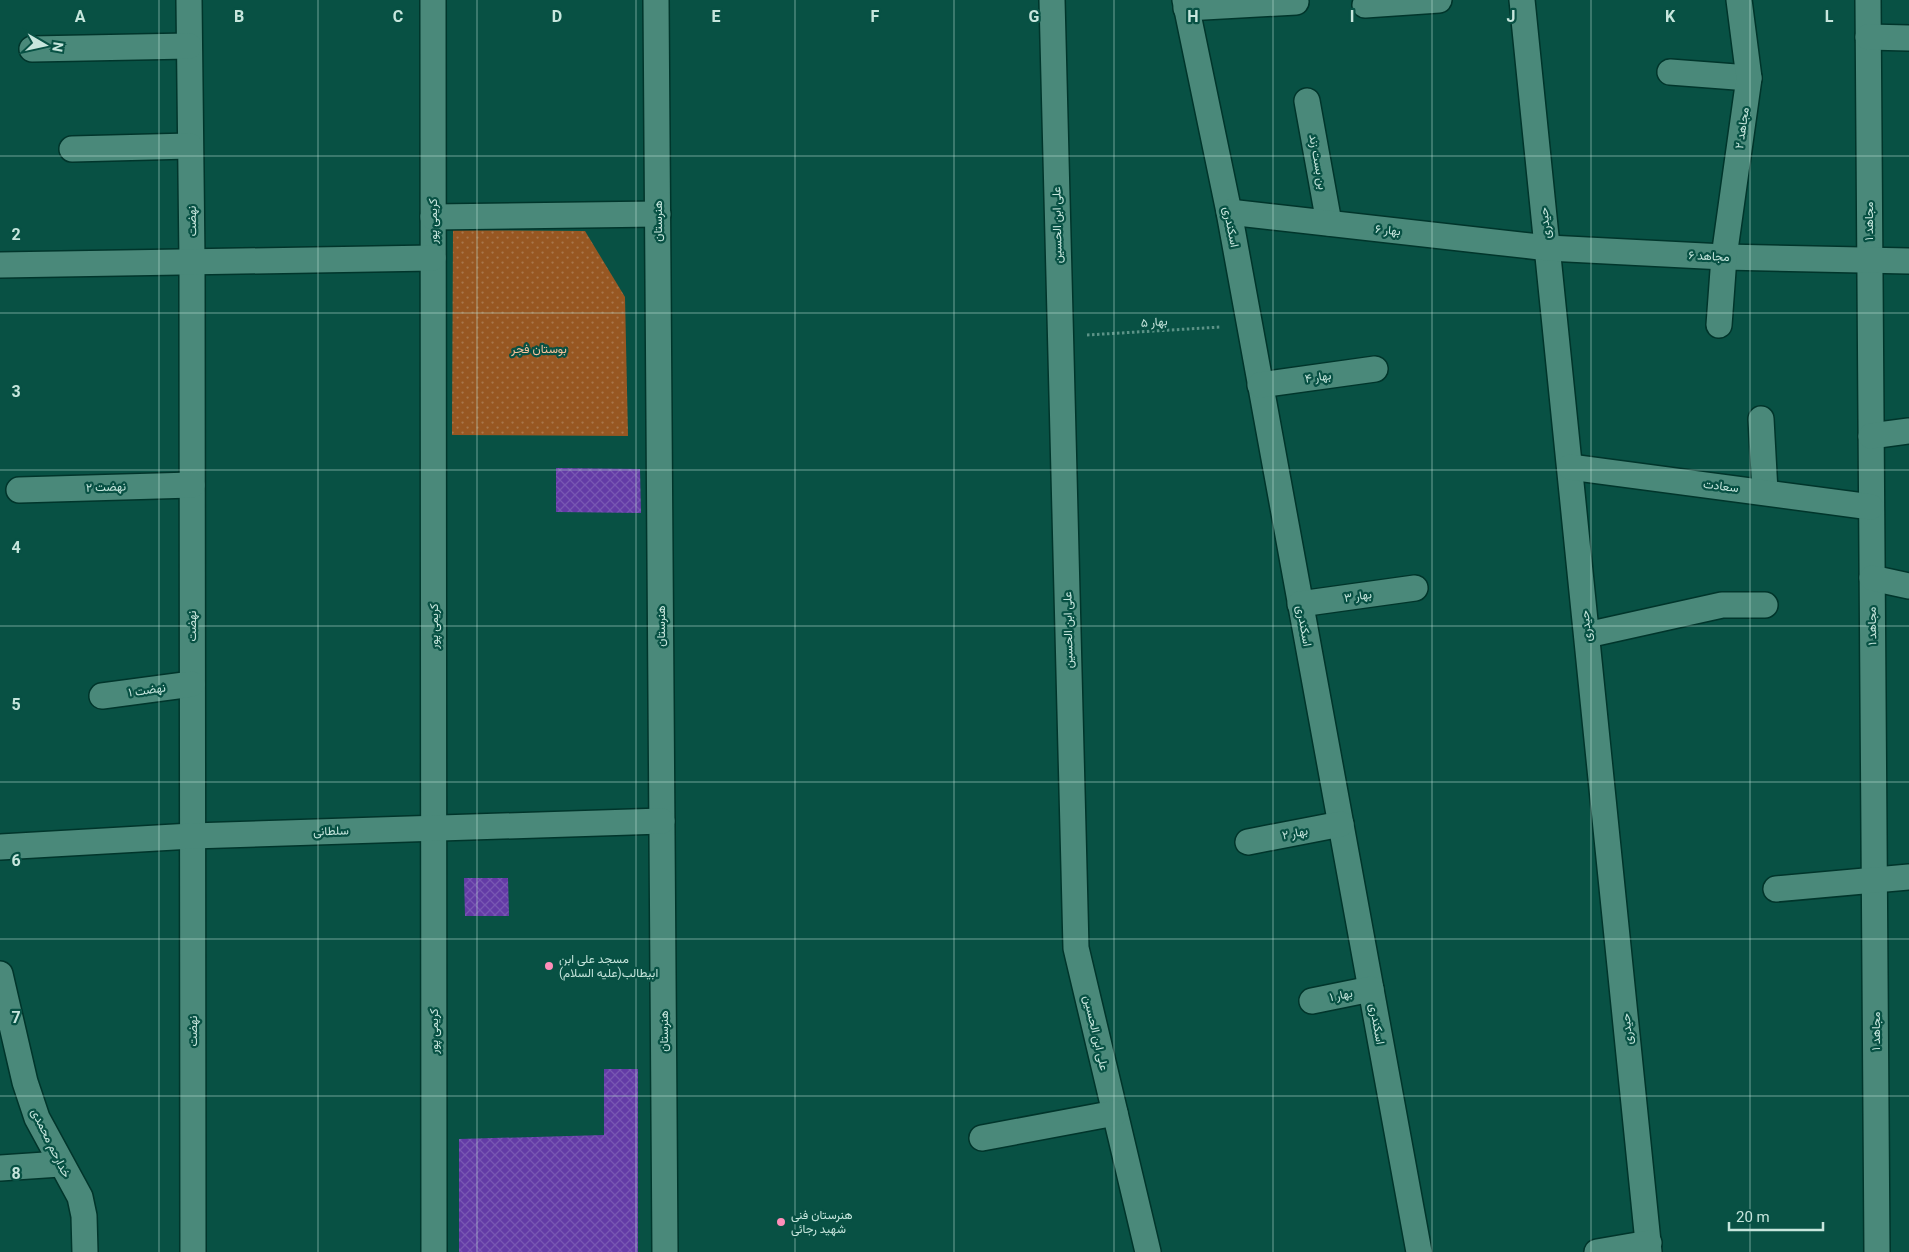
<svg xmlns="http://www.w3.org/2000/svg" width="1909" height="1252" font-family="Roboto,Vazirmatn,sans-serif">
<defs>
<pattern id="park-dots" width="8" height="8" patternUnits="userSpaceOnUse" patternTransform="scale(1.25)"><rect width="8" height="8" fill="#975722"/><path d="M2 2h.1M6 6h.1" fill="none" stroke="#a8774c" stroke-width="1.8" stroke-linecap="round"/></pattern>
<pattern id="building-cross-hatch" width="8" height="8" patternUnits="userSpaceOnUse" patternTransform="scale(1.25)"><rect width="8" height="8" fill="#633ba6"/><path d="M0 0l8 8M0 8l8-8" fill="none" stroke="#7857b2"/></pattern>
</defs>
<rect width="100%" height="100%" fill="#085144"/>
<path fill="url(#park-dots)" d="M453,230L585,231L625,297L628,436L452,435Z"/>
<g fill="url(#building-cross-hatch)">
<path d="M556,468L640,469L641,513L556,512Z"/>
<path d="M464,878H508L509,916H465Z"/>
<path d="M604,1069H638V1252H459V1139L604,1135Z"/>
</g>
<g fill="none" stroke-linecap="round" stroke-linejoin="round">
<g stroke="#00352b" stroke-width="28">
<g id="minor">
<path d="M189,0L192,260L193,1252"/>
<path d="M433,0L434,1252"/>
<path d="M656,0L665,1252"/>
<path d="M1052,0L1076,948L1148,1252"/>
<path d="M1185,0L1229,212L1419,1252"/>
<path d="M1522,0L1649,1252"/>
<path d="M1868,0L1877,1252"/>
<path d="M1365,5L1439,0"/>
<path d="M1186,8L1296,2"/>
<path d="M1868,37L1909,38"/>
<path d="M32,49L189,46"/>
<path d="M1670,72L1749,78"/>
<path d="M1307,101L1329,223"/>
<path d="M72,149L190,146"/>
<path d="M1229,212L1548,248L1724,257L1909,261"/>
<path d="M433,217L658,214"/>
<path d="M0,265L433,258"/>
<path d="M1719,325L1724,257L1749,78L1739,0"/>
<path d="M1260,385L1375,369"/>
<path d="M1761,419L1765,492"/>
<path d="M1871,436L1909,431"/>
<path d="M1570,467L1871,507"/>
<path d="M19,490L192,485"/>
<path d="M1872,578L1909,586"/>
<path d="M1300,604L1415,588"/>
<path d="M1587,635L1722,605H1765"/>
<path d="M102,696L192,684"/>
<path d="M1248,842L1341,824"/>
<path d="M0,847L192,836L662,821"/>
<path d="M1776,889L1909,877"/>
<path d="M0,974L25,1082L37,1118L80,1197L84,1216L85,1252"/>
<path d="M1312,1001L1371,989"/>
<path d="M982,1138L1115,1113"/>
<path d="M0,1168L60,1164"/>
<path d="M1597,1252L1649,1243"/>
</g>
</g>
<path stroke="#5c9387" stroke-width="3" stroke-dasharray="2.5 2.5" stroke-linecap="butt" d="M1087,335L1221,327"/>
<use href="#minor" stroke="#4a897a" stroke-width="25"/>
</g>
<path fill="none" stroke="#c7e6dd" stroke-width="1" stroke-opacity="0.55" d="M159,0V1252M318,0V1252M477,0V1252M636,0V1252M795,0V1252M954,0V1252M1114,0V1252M1273,0V1252M1432,0V1252M1591,0V1252M1750,0V1252M0,156H1909M0,313H1909M0,470H1909M0,626H1909M0,782H1909M0,939H1909M0,1096H1909"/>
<g fill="#ff8eb9" stroke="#085144" stroke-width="2">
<circle cx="549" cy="966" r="5"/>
<circle cx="781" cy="1222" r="5"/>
</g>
<g text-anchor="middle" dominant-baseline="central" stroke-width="4.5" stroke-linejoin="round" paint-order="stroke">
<g font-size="12" fill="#c7e6dd" stroke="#085144">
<text transform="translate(1742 128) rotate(-82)">مجاهد ۲</text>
<text transform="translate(1318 162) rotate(80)">بن بست زند</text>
<text transform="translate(192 221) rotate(-91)">نهضت</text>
<text transform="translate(433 221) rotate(-90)">کریمی پور</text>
<text transform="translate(658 221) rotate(-90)">هنرستان</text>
<text transform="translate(1869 221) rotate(-90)">مجاهد ۱</text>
<text transform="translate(1545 223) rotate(-96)">حیدری</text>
<text transform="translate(1057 225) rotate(-91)">علی ابن الحسین</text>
<text transform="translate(1231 227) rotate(79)">اسکندری</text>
<text transform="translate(1388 230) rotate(6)">بهار ۶</text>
<text transform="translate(1709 256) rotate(3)">مجاهد ۶</text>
<text transform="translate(1154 322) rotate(-4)">بهار ۵</text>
<text transform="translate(1318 377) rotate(-8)">بهار ۴</text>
<text transform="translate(1721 486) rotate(7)">سعادت</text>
<text transform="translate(106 487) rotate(-2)">نهضت ۲</text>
<text transform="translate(1358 596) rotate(-8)">بهار ۳</text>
<text transform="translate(192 626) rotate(-90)">نهضت</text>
<text transform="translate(434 626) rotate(-90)">کریمی پور</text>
<text transform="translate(661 626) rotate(-90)">هنرستان</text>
<text transform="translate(1304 626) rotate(80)">اسکندری</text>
<text transform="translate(1586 626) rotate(-96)">حیدری</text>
<text transform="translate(1872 626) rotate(-91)">مجاهد ۱</text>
<text transform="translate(1068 630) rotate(-91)">علی ابن الحسین</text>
<text transform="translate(147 690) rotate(-8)">نهضت ۱</text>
<text transform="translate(331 831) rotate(-2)">سلطانی</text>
<text transform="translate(1295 833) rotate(-11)">بهار ۲</text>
<text transform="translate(1341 995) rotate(-12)">بهار ۱</text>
<text transform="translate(1377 1024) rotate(80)">اسکندری</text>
<text transform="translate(1627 1029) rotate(-96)">حیدری</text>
<text transform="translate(193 1031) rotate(-90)">نهضت</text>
<text transform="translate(434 1031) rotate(-90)">کریمی پور</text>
<text transform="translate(664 1031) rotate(-90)">هنرستان</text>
<text transform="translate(1876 1031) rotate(-90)">مجاهد ۱</text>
<text transform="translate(1096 1033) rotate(77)">علی ابن الحسین</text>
<text transform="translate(51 1143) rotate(64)">خدارحم محمدی</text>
</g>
<g font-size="12" fill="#f6c29d" stroke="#085144">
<text x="539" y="349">بوستان فجر</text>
</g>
<g font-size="12" fill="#c7e6dd" stroke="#085144" text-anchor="start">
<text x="559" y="959">مسجد علی ابن<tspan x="559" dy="14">ابیطالب(علیه السلام)</tspan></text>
<text x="791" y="1215">هنرستان فنی<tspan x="791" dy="14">شهید رجائی</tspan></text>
</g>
</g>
<g font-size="16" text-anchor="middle" font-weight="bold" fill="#c7e6dd" stroke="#085144" stroke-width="4.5" stroke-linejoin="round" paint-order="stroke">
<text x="80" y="22">A</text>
<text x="239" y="22">B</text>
<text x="398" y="22">C</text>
<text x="557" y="22">D</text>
<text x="716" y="22">E</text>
<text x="875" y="22">F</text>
<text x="1034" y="22">G</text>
<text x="1193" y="22">H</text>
<text x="1352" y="22">I</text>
<text x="1511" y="22">J</text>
<text x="1670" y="22">K</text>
<text x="1829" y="22">L</text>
<text x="16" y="240">2</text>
<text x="16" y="397">3</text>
<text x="16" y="553">4</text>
<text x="16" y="710">5</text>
<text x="16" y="866">6</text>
<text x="16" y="1023">7</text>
<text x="16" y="1179">8</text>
</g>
<g transform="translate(45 45) rotate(99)" stroke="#085144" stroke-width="4" paint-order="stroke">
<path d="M0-4L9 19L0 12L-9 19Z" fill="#c7e6dd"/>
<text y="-8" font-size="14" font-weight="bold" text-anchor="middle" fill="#c7e6dd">N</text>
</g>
<path d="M1729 1222v8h94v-8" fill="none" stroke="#c7e6dd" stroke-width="2.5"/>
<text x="1736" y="1222" font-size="15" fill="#c7e6dd" stroke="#085144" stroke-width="4" paint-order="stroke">20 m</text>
</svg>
